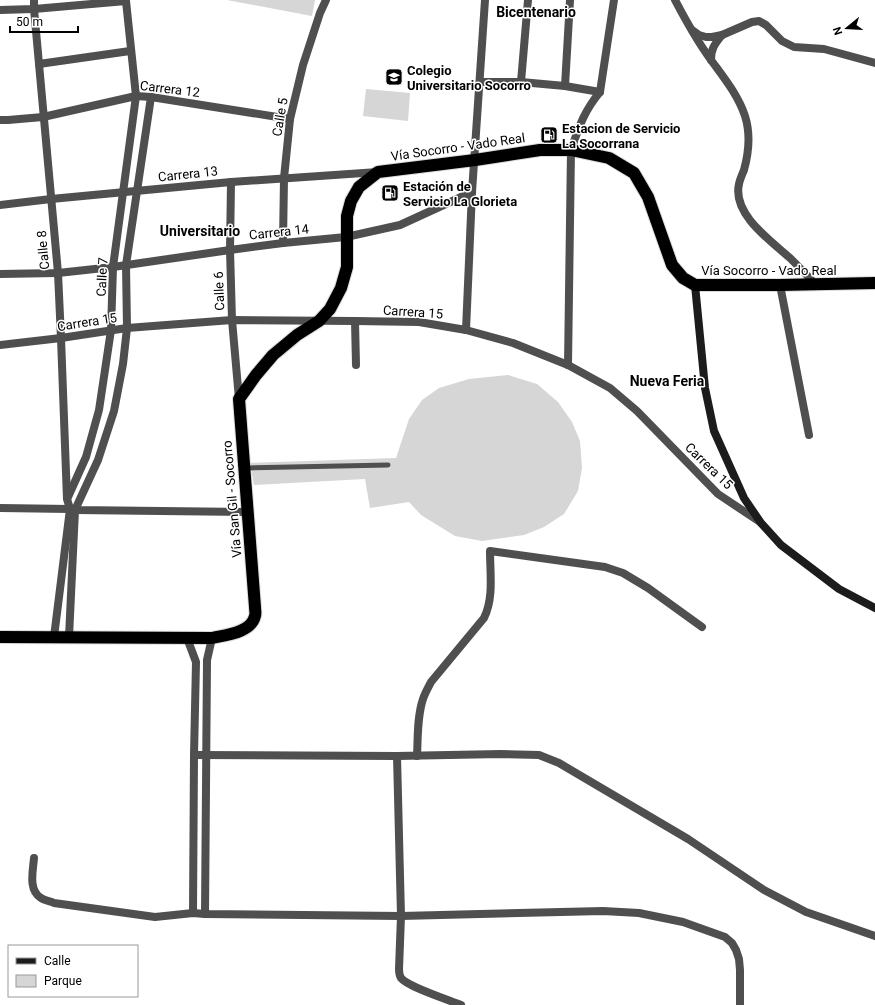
<svg xmlns="http://www.w3.org/2000/svg" width="875" height="1005" font-family="Roboto,sans-serif">
<rect width="100%" height="100%" fill="#fff"/>
<g fill="#d6d6d6">
<path d="M227,0H315L312,16Z"/>
<path d="M366,89L410,93L408,121L363,116Z"/>
<path d="M508,375L537,384L558,402L572,422L580,441L582,468L578,491L564,514L544,527L524,535L482,541L455,536L421,515L409,502L370,508L365,479L254,485L250,463L396,458L409,419L422,400L439,388L469,379Z"/>
</g>
<g fill="none" stroke-linecap="round" stroke-linejoin="round">
<g stroke="#dbdbdb" stroke-width="14">
<path id="highway" d="M0,637L212,638C225,635 251,633 255,616C256,614 255,610 255,607L239,399L256,375L273,355L297,335L319,321L330,309L341,288L347,267V216L351,201L359,187L378,172L475,160L540,150H571L609,158L634,173L648,197L672,265L683,278L695,285H780L875,283"/>
</g>
<path stroke="#4f4f4f" stroke-width="5" d="M245,468L388,465"/>
<g stroke="#4f4f4f" stroke-width="8">
<path d="M34,0V9L58,273L61,338L67,499L70,509L54,637"/>
<path d="M675,0C686,21 697,41 711,60C724,78 738,95 745,116C751,135 749,152 744,170C742,175 740,179 739,184C732,214 771,241 790,258C799,267 807,275 815,284"/>
<path d="M0,10L34,9L126,1L136,96L113,267L111,330L99,410L86,457L68,497"/>
<path d="M692,30L699,35L706,37H712L722,35L752,22L759,21L766,25L782,41L794,47L824,49L875,63"/>
<path d="M711,60C711,48 715,44 722,35"/>
<path d="M39,64L130,51"/>
<path d="M480,82H521L565,86L600,92"/>
<path d="M521,82L528,0"/>
<path d="M565,86L570,0"/>
<path d="M0,120H8L43,117L136,96L151,97L290,119"/>
<path d="M231,182L230,250L232,320L239,399"/>
<path d="M0,205L51,199L231,182L378,172"/>
<path d="M283,243L284,178L290,119L303,65L320,13L326,0"/>
<path d="M0,274L58,273L113,267L230,250L283,243L346,237L400,225L472,192"/>
<path d="M780,285L809,435"/>
<path d="M355,321L356,365"/>
<path d="M466,330L472,192L485,0"/>
<path d="M0,345L61,338L127,328L232,320L355,321L419,322L466,330L513,343L568,365L610,388L637,411L718,494L760,522"/>
<path d="M568,365L571,150C579,127 584,111 600,92L614,0"/>
<path d="M0,508L70,509L75,510L247,512"/>
<path d="M69,637L75,510L98,460L114,411L123,364L127,328L126,265L151,97"/>
<path d="M187,638L196,662L194,755L193,913"/>
<path d="M194,755L397,756L501,754L539,755L559,763L688,839L764,890L806,912L875,936"/>
<path d="M397,756L401,916L399,969C399,972 399,975 401,978C408,987 449,1000 461,1005"/>
<path d="M417,756C418,737 417,717 423,699C425,693 428,688 431,682L484,618C494,598 490,573 490,551L605,567L623,573L648,588L702,627"/>
<path d="M34,858C33,871 28,890 41,898C45,901 50,901 54,903L155,917L193,913L205,914L401,916L603,911L639,913L683,922L725,937L732,943L736,950L739,959L740,970V1005"/>
<path d="M205,914L207,660L212,638"/>
</g>
<path stroke="#1c1c1c" stroke-width="8" d="M695,285L705,388L714,431L744,498L761,523L781,545L839,589L875,608"/>
<use href="#highway" stroke="#000" stroke-width="12"/>
</g>
<defs>
<g id="school-square" transform="scale(0.9)"><rect x="-9" y="-9" width="18" height="18" rx="4" fill="#000" stroke="#fff"/><path d="M0-5L7-2L0 1L-7-2ZM-4 1L0 2.5L4 1V4Q0 6-4 4Z" fill="#fff"/></g>
<g id="fuel-square" transform="scale(0.9)"><rect x="-9" y="-9" width="18" height="18" rx="4" fill="#000" stroke="#fff"/><path d="M-5.5-6h7V0h2V4h1.3V-2.5L3-4.5l.8-.8L6-3V5H2.5V1h-1V6h-7ZM-4.2-4.7v3.2H.2V-4.7Z" fill="#fff"/></g>
</defs>
<g fill-rule="evenodd">
<use href="#school-square" x="394" y="77"/>
<use href="#fuel-square" x="549" y="135"/>
<use href="#fuel-square" x="390" y="193"/>
</g>
<g text-anchor="middle" dominant-baseline="central" stroke-width="3" stroke-linejoin="round" paint-order="stroke">
<g font-size="13" font-weight="bold" fill="#000" stroke="#fff" text-anchor="start">
<text x="407" y="70">Colegio<tspan x="407" dy="15">Universitario Socorro</tspan></text>
<text x="562" y="128">Estacion de Servicio<tspan x="562" dy="15">La Socorrana</tspan></text>
<text x="403" y="186">Estación de<tspan x="403" dy="15">Servicio La Glorieta</tspan></text>
</g>
<g font-size="13" fill="#000" stroke="#fff">
<text transform="translate(170 89) rotate(7)">Carrera 12</text>
<text transform="translate(280 117) rotate(-80)">Calle 5</text>
<text transform="translate(458 147) rotate(-8)">Vía Socorro - Vado Real</text>
<text transform="translate(188 174) rotate(-6)">Carrera 13</text>
<text transform="translate(279 232) rotate(-6)">Carrera 14</text>
<text transform="translate(43 250) rotate(-95)">Calle 8</text>
<text x="769" y="270">Vía Socorro - Vado Real</text>
<text transform="translate(102 277) rotate(-87)">Calle 7</text>
<text transform="translate(219 291) rotate(-92)">Calle 6</text>
<text transform="translate(413 312) rotate(4)">Carrera 15</text>
<text transform="translate(87 322) rotate(-9)">Carrera 15</text>
<text transform="translate(709 466) rotate(44)">Carrera 15</text>
<text transform="translate(232 499) rotate(-95)">Vía San Gil - Socorro</text>
</g>
<g font-size="14" font-weight="bold" fill="#000" stroke="#fff">
<text x="536" y="12">Bicentenario</text>
<text x="200" y="231">Universitario</text>
<text x="667" y="381">Nueva Feria</text>
</g>
</g>
<rect x="8" y="945" width="130" height="52" fill="#ffffff" stroke="#999999"/>
<rect x="16" y="958" width="20" height="6" fill="#1c1c1c" stroke="#999999"/>
<text x="44" y="965" font-size="12" fill="#000000">Calle</text>
<rect x="16" y="975" width="20" height="12" fill="#d6d6d6" stroke="#999999"/>
<text x="44" y="985" font-size="12" fill="#000000">Parque</text>
<g transform="translate(847 28) rotate(252)" stroke="#ffffff" stroke-width="3" paint-order="stroke">
<path d="M0-3L7 15L0 10L-7 15Z" fill="#000000"/>
<text y="-6" font-size="11" font-weight="bold" text-anchor="middle" fill="#000000">N</text>
</g>
<path d="M10 26v6h68v-6" fill="none" stroke="#000000" stroke-width="2"/>
<text x="16" y="26" font-size="12" fill="#000000" stroke="#ffffff" stroke-width="3" paint-order="stroke">50 m</text>
</svg>
